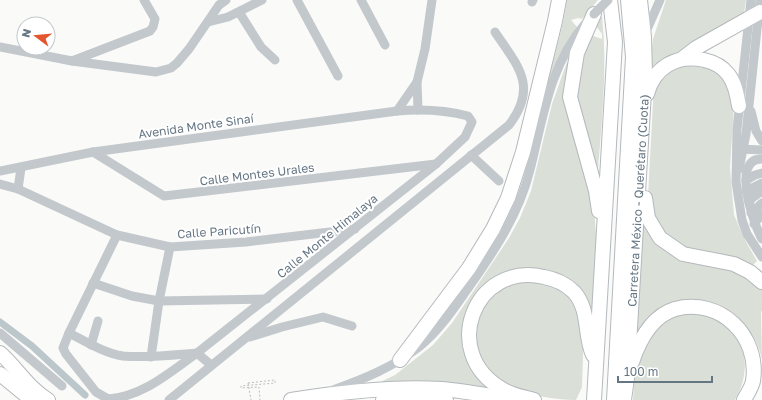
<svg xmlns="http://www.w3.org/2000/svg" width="762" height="400" font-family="'Golos Text',sans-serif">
<rect width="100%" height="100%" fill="#fafaf8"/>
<g fill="#dadfd7">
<path d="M567,0H598L582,19L578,18L571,20L577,27L542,104C550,69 562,35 567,0Z"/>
<path d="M666,0H746L743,20L669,56L650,68L653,39Z"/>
<path d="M602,16C608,72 601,127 597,182L577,119L576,75L590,35L602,39V34L596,26Z"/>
<path d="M567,62L571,63L593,197L597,247L592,314L587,303L549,273L535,269L518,270L465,323L487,385L484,388L436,382L415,381L374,385L395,375L433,345L452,323L509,238L520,218L531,191L552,104Z"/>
<path d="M682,66C700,66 712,68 727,78L734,105L730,168L734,215L746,242L757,261L751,267L688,249L674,242L663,233L655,221L648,196L654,85L667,71Z"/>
<path d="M642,216L658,242L722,265L756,283L762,289V311L761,312L762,359C752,317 727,316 692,302L639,333L636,332Z"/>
<path d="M536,279L561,289L571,298L584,325L582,387L576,400C547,400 511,393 490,372C466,349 473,313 497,294C500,291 504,286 509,284C516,281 527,281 536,279Z"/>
<path d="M707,312C715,318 727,323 733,330C749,351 748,378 735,400H633L636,360L641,342L675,313Z"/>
</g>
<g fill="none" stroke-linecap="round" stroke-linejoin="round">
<path stroke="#bbc7cb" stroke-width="7" d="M0,322L32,346L85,395"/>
<g stroke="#b4b9bd" stroke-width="16">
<g id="highway">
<path d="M594,14L577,53L570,97L596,191L599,211"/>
<path d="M683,58L696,48L760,12"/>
<path d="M647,94C654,67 677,54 704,60C713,62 722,66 728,74C735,83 737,95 739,106"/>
<path d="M645,198L648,218L660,238L683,254L734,264L750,272L762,282"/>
<path d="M0,353C17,368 28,388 48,400"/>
<path d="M400,360L469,268L493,229L508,198L523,152L555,21L559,0"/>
<path d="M632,362C639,341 652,316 675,309C720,297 760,336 753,381C752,387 747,394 744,400"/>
<path d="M0,374L27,396L39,400"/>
<path d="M291,400C340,392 393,386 442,389C466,391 491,396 514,400"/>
<path d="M383,400L399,398L446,400"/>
<path d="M534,400C524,397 511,395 502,389C439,353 474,261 544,277C555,279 566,284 574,292C590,310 584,335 593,355"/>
<path d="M594,400L615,42L610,0"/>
<path d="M614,400L633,57L628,0"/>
<path id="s1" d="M624,400L627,378L645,75L644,37L640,0"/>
</g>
</g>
<path stroke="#bbbfc2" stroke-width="1" stroke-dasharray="2 2" stroke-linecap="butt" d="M248,383L251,400"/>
<g stroke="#c3c8cc" stroke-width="9">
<path d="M297,0L338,76"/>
<path d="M361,0L385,45"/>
<path d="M751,0L737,129L736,182L742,220L747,234L762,257"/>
<path d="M532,2L533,0"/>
<path d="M239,12L261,47L275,60"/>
<path d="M208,22L228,17L262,0"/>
<path d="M645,34L660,0"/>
<path d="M0,47L72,61L156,72L171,68L177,63L189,49L219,5L226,0"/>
<path d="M72,61L150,31L153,27L155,19L144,0"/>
<path d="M418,110L417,82L425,49L432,0"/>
<path d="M397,111L417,82"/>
<path d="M751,111L756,131L762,141"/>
<path d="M739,149L762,150"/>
<path d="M93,152L164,196L436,164"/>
<path d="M471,155L499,181"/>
<path d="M762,159C730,158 754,225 762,239"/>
<path d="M739,169L746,134L760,0"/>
<path d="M0,171L93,152L397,111C421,109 445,110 468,116L472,122L465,137L436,164L197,353C170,372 142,397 108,399L96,392L66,354L63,348L69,333L117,235"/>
<path d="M746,180L755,175L762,173"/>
<path d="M0,184L18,189L117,235L170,247L246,242L355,229"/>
<path d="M18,189L21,168"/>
<path d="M746,191L762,183"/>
<path d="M749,203L752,198L762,191"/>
<path d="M751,213L762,203"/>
<path d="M754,224L762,214"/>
<path d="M93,283L132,296L159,301L267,299"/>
<path d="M0,333L62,386"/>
<path d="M69,333C85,341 104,353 123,356C148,358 173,355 197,353L211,365"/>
<path d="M250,337L282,327L323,317L352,326"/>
<path d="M91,345L98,321"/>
<path d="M151,357L159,301L170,247"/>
<path d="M333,390C364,379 393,367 419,347C440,330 454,308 469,287C495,250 519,214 530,170C543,119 549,66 585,24"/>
<path d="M169,400L509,125C539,86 517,65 495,32"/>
</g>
<use href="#highway" stroke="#fff" stroke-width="14"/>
<path stroke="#bbbfc2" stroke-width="1" stroke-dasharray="2 2" stroke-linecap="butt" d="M248,383L275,380V383L241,386V388L259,387L260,400"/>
<path stroke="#c3c8cc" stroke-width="9" d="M594,14L608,0"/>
</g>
<g text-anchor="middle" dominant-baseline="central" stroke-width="4" stroke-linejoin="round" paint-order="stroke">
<g font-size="12" fill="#657683" stroke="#fff">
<text transform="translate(196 126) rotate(-8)">Avenida Monte Sinaí</text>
<text transform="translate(257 174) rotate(-7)">Calle Montes Urales</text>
<text stroke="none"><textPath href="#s1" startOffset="200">Carretera México - Querétaro (Cuota)</textPath></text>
<text transform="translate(219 231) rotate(-4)">Calle Paricutín</text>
<text transform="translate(327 236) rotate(-39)">Calle Monte Himalaya</text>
</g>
</g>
<g transform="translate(36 36) rotate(286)"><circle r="19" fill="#ffffff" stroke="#c1c8cd"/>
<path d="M0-3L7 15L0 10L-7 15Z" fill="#e4572e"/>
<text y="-6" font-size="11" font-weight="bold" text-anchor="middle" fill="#657683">N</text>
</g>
<path d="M618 376v6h94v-6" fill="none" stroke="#657683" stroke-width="2"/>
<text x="624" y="376" font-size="12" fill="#657683" stroke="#ffffff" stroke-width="3" paint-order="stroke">100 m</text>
</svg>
